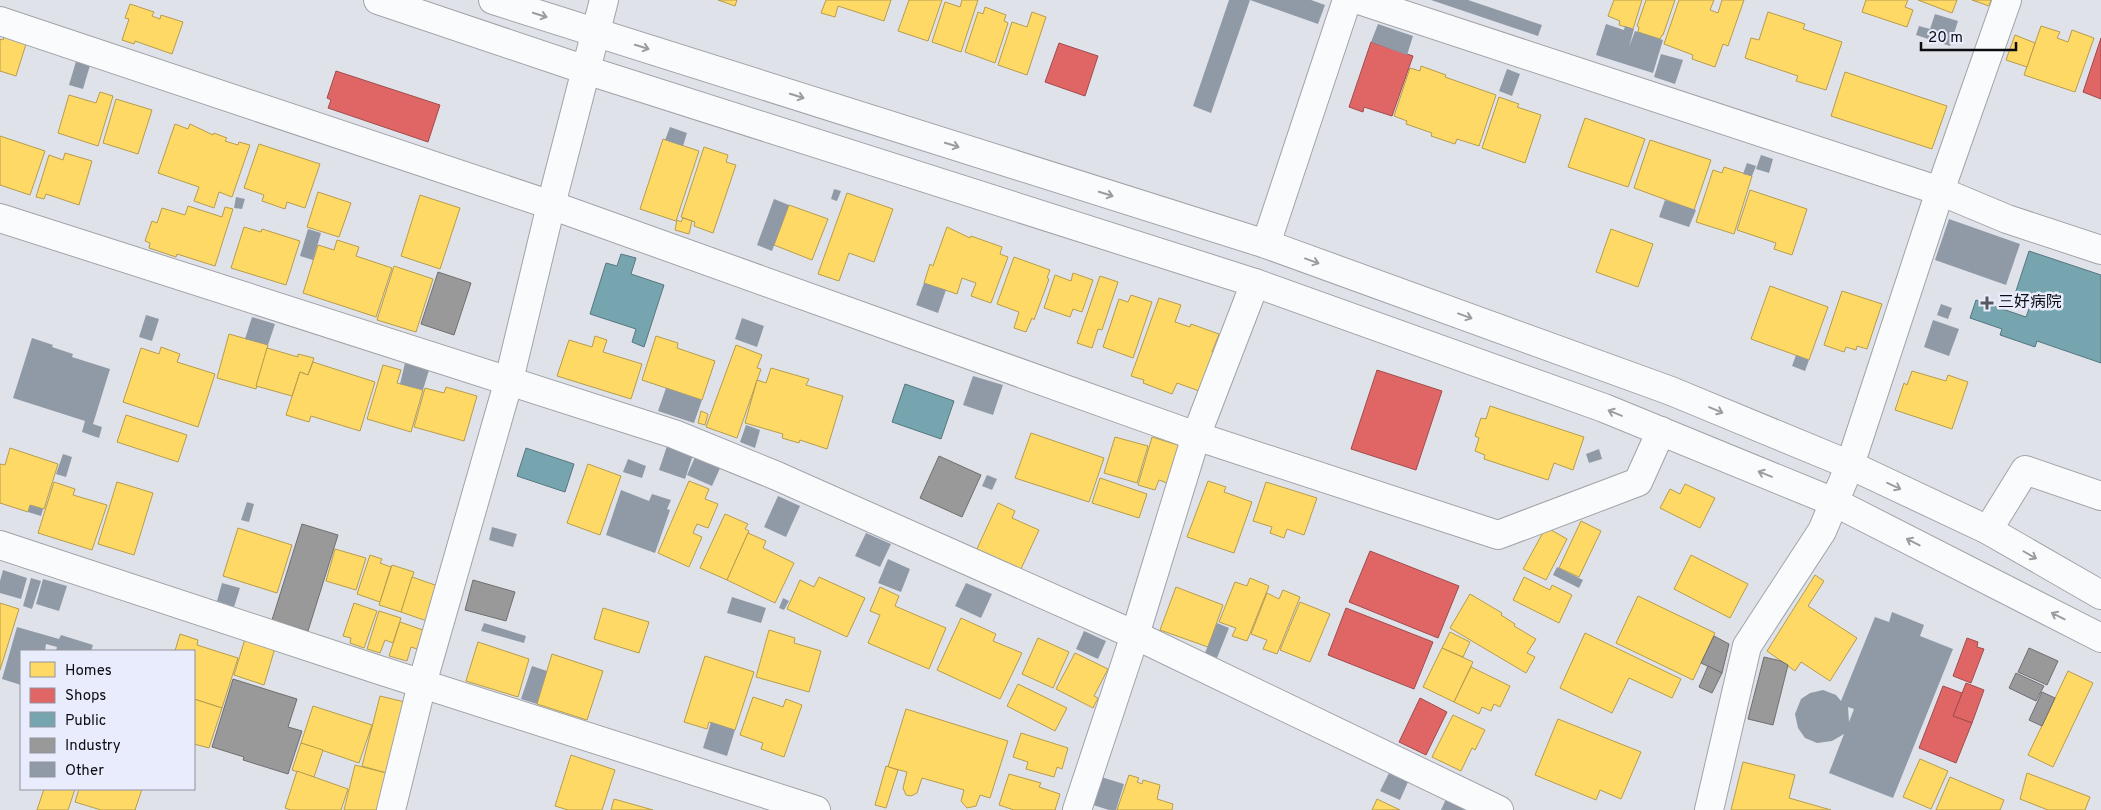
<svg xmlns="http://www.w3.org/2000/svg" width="2101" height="810" font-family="Overpass,'Noto Sans JP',sans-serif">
<rect width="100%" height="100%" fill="#e0e2ea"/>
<g fill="#ffd966" stroke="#b69c4d">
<path d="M718,0H737L735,6Z"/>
<path d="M826,0H891L884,21L838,6L835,17L821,13Z"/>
<path d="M909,0H942L928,41L898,31Z"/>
<path d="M962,0H978L961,52L932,42L945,2L960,7Z"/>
<path d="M1614,0H1642L1633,29L1619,25L1620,21L1608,16Z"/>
<path d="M1646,0H1675L1663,35H1662L1660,39L1638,32L1639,27L1637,26Z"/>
<path d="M1679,0H1714L1710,10L1718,13L1722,0H1744L1728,46L1723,44L1715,67L1692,59L1693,55L1664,44Z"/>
<path d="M1866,0H1908L1905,7L1913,10L1907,27L1862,12Z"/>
<path d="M1918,0H1957L1952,13Z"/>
<path d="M1972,0H1991L1989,6Z"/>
<path d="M130,4L154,12L152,16L160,19L161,15L183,22L172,54L135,41L134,44L122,40L129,19L125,18Z"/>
<path d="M985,7L1006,15L1004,21L1008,23L995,63L965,52L978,12L983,14Z"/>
<path d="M1032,12L1046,17L1027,75L998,65L1012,22L1027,27Z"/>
<path d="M1768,12L1805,24L1803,29L1842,42L1826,90L1796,81L1798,76L1745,58L1751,38L1759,40Z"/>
<path d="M2041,26L2060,32L2057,38L2068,42L2072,30L2094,38L2075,92L2024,75Z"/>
<path d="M2015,35L2035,43L2027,67L2006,60Z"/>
<path d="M4,37L26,44L16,76L0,71V39L3,40Z"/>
<path d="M1421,66L1446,75L1445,77L1496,95L1479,146L1457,139L1455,144L1431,136L1432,133L1406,124L1407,121L1394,116L1410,68L1420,71Z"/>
<path d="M1845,72L1947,106L1932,149L1831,116Z"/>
<path d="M100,92L113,96L98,146L58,133L69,95L96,103Z"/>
<path d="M1499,97L1519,104L1517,107L1541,115L1525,163L1482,148Z"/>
<path d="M116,99L152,110L138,154L103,143Z"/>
<path d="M1585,118L1645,139L1628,187L1568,167Z"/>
<path d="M175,124L188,129L190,124L213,135L214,133L227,138L225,141L238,145L239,142L250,145L232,197L219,192L214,208L194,201L199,187L158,173Z"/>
<path d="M0,136L45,151L30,195L0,185Z"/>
<path d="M663,139L699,151L676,221L640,209Z"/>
<path d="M1650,140L1711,160L1694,210L1634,188Z"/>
<path d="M259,144L320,164L305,208L287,202L285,209L262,201L264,195L244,188Z"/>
<path d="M704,147L728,155L726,162L736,165L713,233L694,226L695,222L681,217Z"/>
<path d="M65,153L92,161L79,205L46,194L44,199L36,197L49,155L63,160Z"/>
<path d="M1724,167L1752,176L1734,234L1696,222L1713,170L1722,173Z"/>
<path d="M1750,190L1807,209L1792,255L1774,249L1776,243L1737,230Z"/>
<path d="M318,192L351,203L339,237L307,227Z"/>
<path d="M847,193L893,209L874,262L849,253L839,281L818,274Z"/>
<path d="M420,195L460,208L440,269L401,256Z"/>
<path d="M789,205L828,219L812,260L774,245Z"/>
<path d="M188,206L222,217L225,207L233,209L215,266L177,254L176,257L149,248L150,243L145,241L152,221L157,223L162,208L185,215Z"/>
<path d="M683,218L692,221L689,234L675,230L677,220L681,222Z"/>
<path d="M244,227L261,232L262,229L300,241L286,285L231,268Z"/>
<path d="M947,227L970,238L971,236L1002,247L1000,254L1008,257L991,303L971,296L976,283L962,278L957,294L924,283L930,264L933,266Z"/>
<path d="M1611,229L1653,244L1638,287L1596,272Z"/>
<path d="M337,240L359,247L356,256L392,268L376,317L303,293L318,245L334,250Z"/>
<path d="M1014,257L1050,270L1047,278L1049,279L1034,320L1032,318L1026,332L1014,328L1019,312L997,304Z"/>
<path d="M394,266L433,279L416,332L377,320Z"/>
<path d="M1073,273L1093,280L1082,312L1073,309L1070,317L1044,308L1055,275L1071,281Z"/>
<path d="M1100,276L1118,282L1102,330L1098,329L1092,348L1077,343Z"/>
<path d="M1770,286L1828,307L1809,360L1751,339Z"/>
<path d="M1842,291L1882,304L1867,349L1857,346L1856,350L1846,347L1844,352L1824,345Z"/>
<path d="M1131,295L1152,302L1133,358L1103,347L1119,299L1128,302Z"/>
<path d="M1159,298L1181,305L1175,322L1190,327L1191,324L1219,334L1212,352L1216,353L1202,392L1177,383L1172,394L1143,383L1144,380L1131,376Z"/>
<path d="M229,334L268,345L256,389L217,378Z"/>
<path d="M595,336L607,340L603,352L642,364L631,399L557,376L569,340L592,347Z"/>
<path d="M656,336L678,343L677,348L715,361L702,400L642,380Z"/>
<path d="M736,345L762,355L757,368L761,369L737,438L706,427Z"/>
<path d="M161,347L180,354L177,362L215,374L198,427L123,402L141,348L159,354Z"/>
<path d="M267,348L298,357V354L314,358L308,375L300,372L292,396L256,386Z"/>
<path d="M313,362L375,382L360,431L311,416L309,422L286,415L300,372L308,375Z"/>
<path d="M383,365L401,370L397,383L423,390L411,432L367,419Z"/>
<path d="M771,368L809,379L806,385L843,396L827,449L800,440L799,443L782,438L783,434L745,423L757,380L766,383Z"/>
<path d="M1912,371L1946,381L1948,375L1968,382L1952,429L1895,410L1904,383L1907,385Z"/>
<path d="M446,387L477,396L464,441L414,427L425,388L444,393Z"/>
<path d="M1490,406L1584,437L1573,470L1554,463L1548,480L1484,459L1485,455L1475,451L1479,438L1475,436L1481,418L1486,419Z"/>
<path d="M701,411L708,414L705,425L698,423Z"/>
<path d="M126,415L187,435L178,462L117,442Z"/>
<path d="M1031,433L1104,458L1089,502L1015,478Z"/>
<path d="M1115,437L1148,446L1137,483L1104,473Z"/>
<path d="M1152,437L1181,446L1170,484L1159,480L1155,490L1138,485Z"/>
<path d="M10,448L58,464L44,509L30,505L28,512L0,503V464L5,465Z"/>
<path d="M588,464L621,476L600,535L567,523Z"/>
<path d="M1100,478L1147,494L1139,518L1092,503Z"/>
<path d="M689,481L709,489L705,499L718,504L708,528L697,524L693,533L702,537L689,567L658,553Z"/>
<path d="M1208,481L1226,487L1224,492L1252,502L1234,553L1187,537Z"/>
<path d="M54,482L75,489L73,495L107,505L92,550L38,533Z"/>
<path d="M117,482L153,493L134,555L98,544Z"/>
<path d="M1266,482L1317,498L1304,535L1287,529L1284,538L1270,533L1272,527L1253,521Z"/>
<path d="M1685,484L1715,498L1700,528L1660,508L1670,489L1680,494Z"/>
<path d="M998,503L1015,511L1012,518L1039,530L1020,571L976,551Z"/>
<path d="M725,514L748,524L745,529L749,531L727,580L700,568Z"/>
<path d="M1581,521L1601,531L1579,577L1559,568Z"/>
<path d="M1546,527L1567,539L1546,580L1523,569Z"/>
<path d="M238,528L292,545L277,593L223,576Z"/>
<path d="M748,533L766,541L763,548L794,563L775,603L727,580Z"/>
<path d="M335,549L366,558L356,590L326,581Z"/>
<path d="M370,555L382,559L380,563L391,567L380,602L357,594Z"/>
<path d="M1691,555L1748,584L1730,618L1674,589Z"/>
<path d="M392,565L414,572L401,612L379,605Z"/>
<path d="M1815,575L1824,581L1808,606L1857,638L1830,681L1801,662L1795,671L1767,651Z"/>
<path d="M412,577L438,586L427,621L401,612Z"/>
<path d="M819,577L865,598L847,637L787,609L800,580L814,587Z"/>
<path d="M1524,577L1550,590L1552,585L1572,595L1559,623L1513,600Z"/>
<path d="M1250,578L1269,586L1247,641L1232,636L1236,628L1219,622L1235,582L1247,586Z"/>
<path d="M880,587L899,596L895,606L946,628L929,669L868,643L880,615L870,611Z"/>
<path d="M1176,587L1223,605L1208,647L1160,630Z"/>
<path d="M1283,590L1300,597L1277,654L1263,649L1267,640L1251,634L1267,593L1279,599Z"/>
<path d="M1470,594L1502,613L1501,615L1515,624L1514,626L1536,639L1527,653L1535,657L1526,673L1450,628Z"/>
<path d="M1638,596L1715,633L1693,680L1616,643Z"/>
<path d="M1300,602L1330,614L1310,662L1280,650Z"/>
<path d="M0,603L19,609L0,670Z"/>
<path d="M354,603L377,611L364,648L350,643L351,638L343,636Z"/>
<path d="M603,608L649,622L639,653L594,639Z"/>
<path d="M379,611L401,618L393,643L385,640L380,653L367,649Z"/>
<path d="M961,618L996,634L993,641L1022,653L1000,699L937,670Z"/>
<path d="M400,622L423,630L417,649L411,647L407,661L389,656Z"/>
<path d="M769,630L795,638L794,643L821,651L809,692L756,677Z"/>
<path d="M1450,632L1470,642L1463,657L1442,648Z"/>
<path d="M1585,633L1681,679L1672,698L1629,678L1612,713L1560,688Z"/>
<path d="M180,634L198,640L197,645L238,658L222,708L194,699V651H175Z"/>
<path d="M1038,638L1069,652L1053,688L1022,674Z"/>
<path d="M245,639L275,648L264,685L234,675Z"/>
<path d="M478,642L529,659L518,697L466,681Z"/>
<path d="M1442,648L1473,662L1454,702L1423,687Z"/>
<path d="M1075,653L1108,669L1094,696L1098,698L1093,708L1056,689Z"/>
<path d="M552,654L603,671L587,720L537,704Z"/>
<path d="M705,656L754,672L735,730L709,722L707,729L684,722Z"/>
<path d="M1471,667L1510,686L1500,707L1494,704L1491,711L1482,707L1479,714L1454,702Z"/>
<path d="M2068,671L2093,683L2053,767L2028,755Z"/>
<path d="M1018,684L1067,708L1055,731L1007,706Z"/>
<path d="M380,696L409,703L390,774L362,766Z"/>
<path d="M753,697L783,707L786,699L802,705L784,757L761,749L763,743L740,735Z"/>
<path d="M194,699L222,708L209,748L194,744Z"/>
<path d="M313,706L372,725L359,763L301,743Z"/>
<path d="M906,709L1008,741L990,798L980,795L976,806L967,808L961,801L964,790L922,778L917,793L911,796L906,795L903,788L907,772L888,767Z"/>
<path d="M1453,715L1485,730L1475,750L1472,748L1461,771L1432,757Z"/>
<path d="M1558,719L1641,752L1621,799L1600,790L1596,800L1535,775Z"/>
<path d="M1021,733L1068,748L1062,769L1057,767L1054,777L1026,769L1028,762L1013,757Z"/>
<path d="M301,743L323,750L314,777L292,770Z"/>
<path d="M571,755L615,770L602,810H568L555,806Z"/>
<path d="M1920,759L1948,771L1931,809L1903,797Z"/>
<path d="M1743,762L1795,775L1789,798L1831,810H1731Z"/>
<path d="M355,765L390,774L381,810H344Z"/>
<path d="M886,766L898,770L886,808L875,805Z"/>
<path d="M297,771L348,789L341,810H291L285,808Z"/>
<path d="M2027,773L2090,797L2085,810H2048L2020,799Z"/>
<path d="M1009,774L1041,783L1039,787L1060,794L1055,810H1014L999,805Z"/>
<path d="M1129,775L1139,778L1137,782L1142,784L1143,780L1160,785L1157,799L1173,804L1172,810H1117Z"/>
<path d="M1950,777L2004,800L2000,810H1936Z"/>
<path d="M44,789H75L68,810H37Z"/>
<path d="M79,789H142L135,810H101L75,802Z"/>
<path d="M614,799L653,810H611Z"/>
<path d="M1377,799L1400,810H1372Z"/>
</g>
<g fill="#e06666" stroke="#a04b4d">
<path d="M2101,38V99L2083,92Z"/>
<path d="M1371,42L1413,56L1392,116L1364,107L1363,112L1349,107Z"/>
<path d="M1059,43L1098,56L1085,96L1045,82Z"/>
<path d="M336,71L440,105L428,142L328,108L331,100L327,98Z"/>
<path d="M1377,370L1442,391L1416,470L1351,449Z"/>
<path d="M1370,551L1459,586L1438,638L1349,602Z"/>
<path d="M1346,608L1433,642L1414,689L1328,655Z"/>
<path d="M1967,638L1978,642L1977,647L1984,649L1971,683L1953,676Z"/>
<path d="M1966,683L1984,690L1972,723L1953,716Z"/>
<path d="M1943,686L1962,693L1953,716L1972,723L1956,763L1919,748Z"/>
<path d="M1420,698L1447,712L1426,755L1399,742Z"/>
</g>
<g fill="#76a5af" stroke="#567780">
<path d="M2029,251L2101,275V363L2037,341L2035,347L2000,335L2002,329L1970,318L1976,300L2026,317L2031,303L2014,297Z"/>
<path d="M621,254L636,258L631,274L664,285L644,347L632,342L636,329L590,314L606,263L617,266Z"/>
<path d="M905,384L954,401L941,439L892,422Z"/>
<path d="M526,448L574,464L565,492L517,476Z"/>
</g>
<g fill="#999" stroke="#6f6f70">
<path d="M438,272L471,283L454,335L421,324Z"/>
<path d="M939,456L981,475L962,517L920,498Z"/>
<path d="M302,524L338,535L308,631L272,620Z"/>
<path d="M473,580L515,592L506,621L465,610Z"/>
<path d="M1714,636L1729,644L1722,673L1701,663Z"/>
<path d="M2029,648L2058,661L2047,685L2018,672Z"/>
<path d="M1764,657L1781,661L1788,665L1773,725L1748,719Z"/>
<path d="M1708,666L1722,673L1712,693L1699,687Z"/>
<path d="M2016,673L2044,686L2036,701L2009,688Z"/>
<path d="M233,679L297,699L288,727L302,731L288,774L243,760L244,757L212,747Z"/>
<path d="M2042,692L2055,698L2042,726L2029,720Z"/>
</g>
<g fill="#909aa6" fill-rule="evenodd">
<path d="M1229,0H1250L1211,113L1193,106Z"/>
<path d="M1250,0H1311L1325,5L1318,24Z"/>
<path d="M1431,0H1468L1542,25L1538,36Z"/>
<path d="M1935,14L1958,21L1950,46L1916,35L1919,26L1930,29Z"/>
<path d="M1378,24L1413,36L1407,55L1371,42Z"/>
<path d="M1606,24L1624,30L1625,26L1634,29L1629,47L1635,31L1663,40L1653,73L1596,55Z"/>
<path d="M1661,54L1683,60L1675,84L1654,77Z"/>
<path d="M77,58L91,62L83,89L69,85Z"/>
<path d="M1507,69L1520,74L1512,96L1499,91Z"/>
<path d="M670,127L687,133L683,146L665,140Z"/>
<path d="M1761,155L1773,159L1769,173L1756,169Z"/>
<path d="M1747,163L1756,166L1752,176L1743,174Z"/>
<path d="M834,189L841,191L837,201L831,199Z"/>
<path d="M236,197L245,199L242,209L234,208Z"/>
<path d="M774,199L789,205L772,251L757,245Z"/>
<path d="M1665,200L1696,210L1689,227L1659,217Z"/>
<path d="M1949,219L2020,244L2006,285L1935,260Z"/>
<path d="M308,229L321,233L313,260L300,256Z"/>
<path d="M924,283L946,290L938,313L916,305Z"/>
<path d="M1941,304L1952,308L1948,319L1937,315Z"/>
<path d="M146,315L159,319L152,341L139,337Z"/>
<path d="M252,317L275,324L268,345L245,339Z"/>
<path d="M742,318L764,326L757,347L735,339Z"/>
<path d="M1933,320L1959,329L1949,356L1924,347Z"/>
<path d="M32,338L53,345L52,347L73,354L72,357L110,369L93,424L102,427L99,438L82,432L85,421L13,398Z"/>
<path d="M1796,355L1809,360L1805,371L1792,366Z"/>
<path d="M405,363L429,370L423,390L400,384Z"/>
<path d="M973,376L1003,385L993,415L963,405Z"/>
<path d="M666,388L702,400L694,423L658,411Z"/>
<path d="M746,425L760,430L755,448L740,442Z"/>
<path d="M667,446L693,455L685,479L659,470Z"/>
<path d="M1599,449L1602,459L1589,463L1586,454Z"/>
<path d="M63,454L72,457L66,477L56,474Z"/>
<path d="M696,455L721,466L712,486L687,475Z"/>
<path d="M628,459L646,466L642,478L623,472Z"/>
<path d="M987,475L997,479L992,490L982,486Z"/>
<path d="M621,490L649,501L652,494L671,500L667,509L670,510L655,553L606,535Z"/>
<path d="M778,496L800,506L786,537L764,527Z"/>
<path d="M247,502L254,504L249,522L241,520Z"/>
<path d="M30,505L43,509L41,516L28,512Z"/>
<path d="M492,527L517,534L513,547L489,540Z"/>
<path d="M866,533L891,544L880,567L855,556Z"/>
<path d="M888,559L910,569L901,592L878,583Z"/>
<path d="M1557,567L1583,580L1579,588L1553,575Z"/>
<path d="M3,570L27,578L21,599L0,593V581Z"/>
<path d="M31,578L41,581L32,609L23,606Z"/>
<path d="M43,579L67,586L59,611L36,604Z"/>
<path d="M222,583L240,588L234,607L217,601Z"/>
<path d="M966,583L992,594L981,618L955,606Z"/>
<path d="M732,597L766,608L761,623L727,613Z"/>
<path d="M783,598L789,601L784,610L779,608Z"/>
<path d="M1892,612L1924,625L1920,636L1953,649L1893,798L1829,773L1844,734L1832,741L1817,743L1805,738L1798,728L1795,714L1801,699L1810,693L1823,690L1836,695L1841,701L1875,617L1889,622ZM1848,707L1854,709L1849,722Z"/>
<path d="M484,623L526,636L524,643L481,631Z"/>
<path d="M1217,623L1229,628L1217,658L1205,653Z"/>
<path d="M17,627L59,639L61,635L93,645L91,651H56L57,647L46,644L45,651H21V685L2,679Z"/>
<path d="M1084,631L1106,641L1098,659L1076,649Z"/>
<path d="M532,666L547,671L537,704L521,699Z"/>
<path d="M711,722L735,730L727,756L703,748Z"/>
<path d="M1389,773L1408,782L1400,800L1380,791Z"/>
<path d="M1101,777L1124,784L1116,810H1109L1093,805Z"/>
<path d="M1446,799L1467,808L1466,810H1441Z"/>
</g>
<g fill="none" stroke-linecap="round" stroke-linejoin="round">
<g stroke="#a1a3a9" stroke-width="30">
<g id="minor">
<path d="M378,0L586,70L1255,283L1604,408L1836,503L2101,638"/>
<path d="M493,0L1266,244L1671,391L1850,465L1988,530L2101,595"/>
<path d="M1359,0L1940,191L2007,219L2101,250"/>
<path d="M0,21L551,205L1196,436L1498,535L1638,482L1661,431"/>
<path d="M0,218L674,434L777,476L1135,635L1499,810"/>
<path d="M1266,244L1347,0"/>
<path d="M1988,530L2025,470L2101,496"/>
<path d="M0,545L376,669L816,810"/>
<path d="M391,810L422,684L509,380L551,205L604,0"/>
<path d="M1077,810L1135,635L1196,436L1255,283"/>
<path d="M1709,810L1747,646L1822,531L1850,465L1940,191L2007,0"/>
</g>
</g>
<use href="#minor" stroke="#fafbfc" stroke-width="28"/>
</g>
<defs><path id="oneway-shaft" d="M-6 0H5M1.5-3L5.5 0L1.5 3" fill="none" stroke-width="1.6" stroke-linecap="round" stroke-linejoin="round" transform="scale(1.25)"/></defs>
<g stroke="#9b9c9e">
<use href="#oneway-shaft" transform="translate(540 15) rotate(18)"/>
<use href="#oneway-shaft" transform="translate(642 47) rotate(17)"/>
<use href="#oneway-shaft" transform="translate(797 96) rotate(17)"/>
<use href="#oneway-shaft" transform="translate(952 145) rotate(17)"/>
<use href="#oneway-shaft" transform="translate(1106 194) rotate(17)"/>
<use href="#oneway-shaft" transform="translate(1312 261) rotate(20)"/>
<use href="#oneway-shaft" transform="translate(1465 316) rotate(20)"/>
<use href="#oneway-shaft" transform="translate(1716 410) rotate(23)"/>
<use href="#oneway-shaft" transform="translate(1615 413) rotate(-158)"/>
<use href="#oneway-shaft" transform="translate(1765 474) rotate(-158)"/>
<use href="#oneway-shaft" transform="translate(1894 486) rotate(25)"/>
<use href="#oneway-shaft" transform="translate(1913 542) rotate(-153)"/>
<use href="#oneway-shaft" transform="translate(2030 555) rotate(30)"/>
<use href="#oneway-shaft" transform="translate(2058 616) rotate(-153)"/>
</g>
<path fill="#56585e" stroke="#e9ecfc" stroke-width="2" d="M1984.5 295.5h5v5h5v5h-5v5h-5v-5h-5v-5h5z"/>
<g text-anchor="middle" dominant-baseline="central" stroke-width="5" stroke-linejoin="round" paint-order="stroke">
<g font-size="16" fill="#0c0d12" stroke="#e9ecfc" text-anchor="start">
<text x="1998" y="303">三好病院</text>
</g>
</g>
<rect x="20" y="650" width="175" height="140" fill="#e9ecfc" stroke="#91939e"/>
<rect x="30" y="662" width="25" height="15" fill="#ffd966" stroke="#91939e"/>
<text x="65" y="675" font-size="15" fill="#0c0d12">Homes</text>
<rect x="30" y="688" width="25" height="15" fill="#e06666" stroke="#91939e"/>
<text x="65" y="700" font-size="15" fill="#0c0d12">Shops</text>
<rect x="30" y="712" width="25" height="15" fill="#76a5af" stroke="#91939e"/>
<text x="65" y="725" font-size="15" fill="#0c0d12">Public</text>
<rect x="30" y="738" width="25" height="15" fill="#999999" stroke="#91939e"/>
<text x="65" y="750" font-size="15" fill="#0c0d12">Industry</text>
<rect x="30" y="762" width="25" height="15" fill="#909aa6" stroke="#91939e"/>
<text x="65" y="775" font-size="15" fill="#0c0d12">Other</text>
<path d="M1921 42v8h95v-8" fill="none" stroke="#0c0d12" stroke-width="2.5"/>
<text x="1928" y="42" font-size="15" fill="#0c0d12" stroke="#e9ecfc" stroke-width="4" paint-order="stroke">20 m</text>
</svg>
